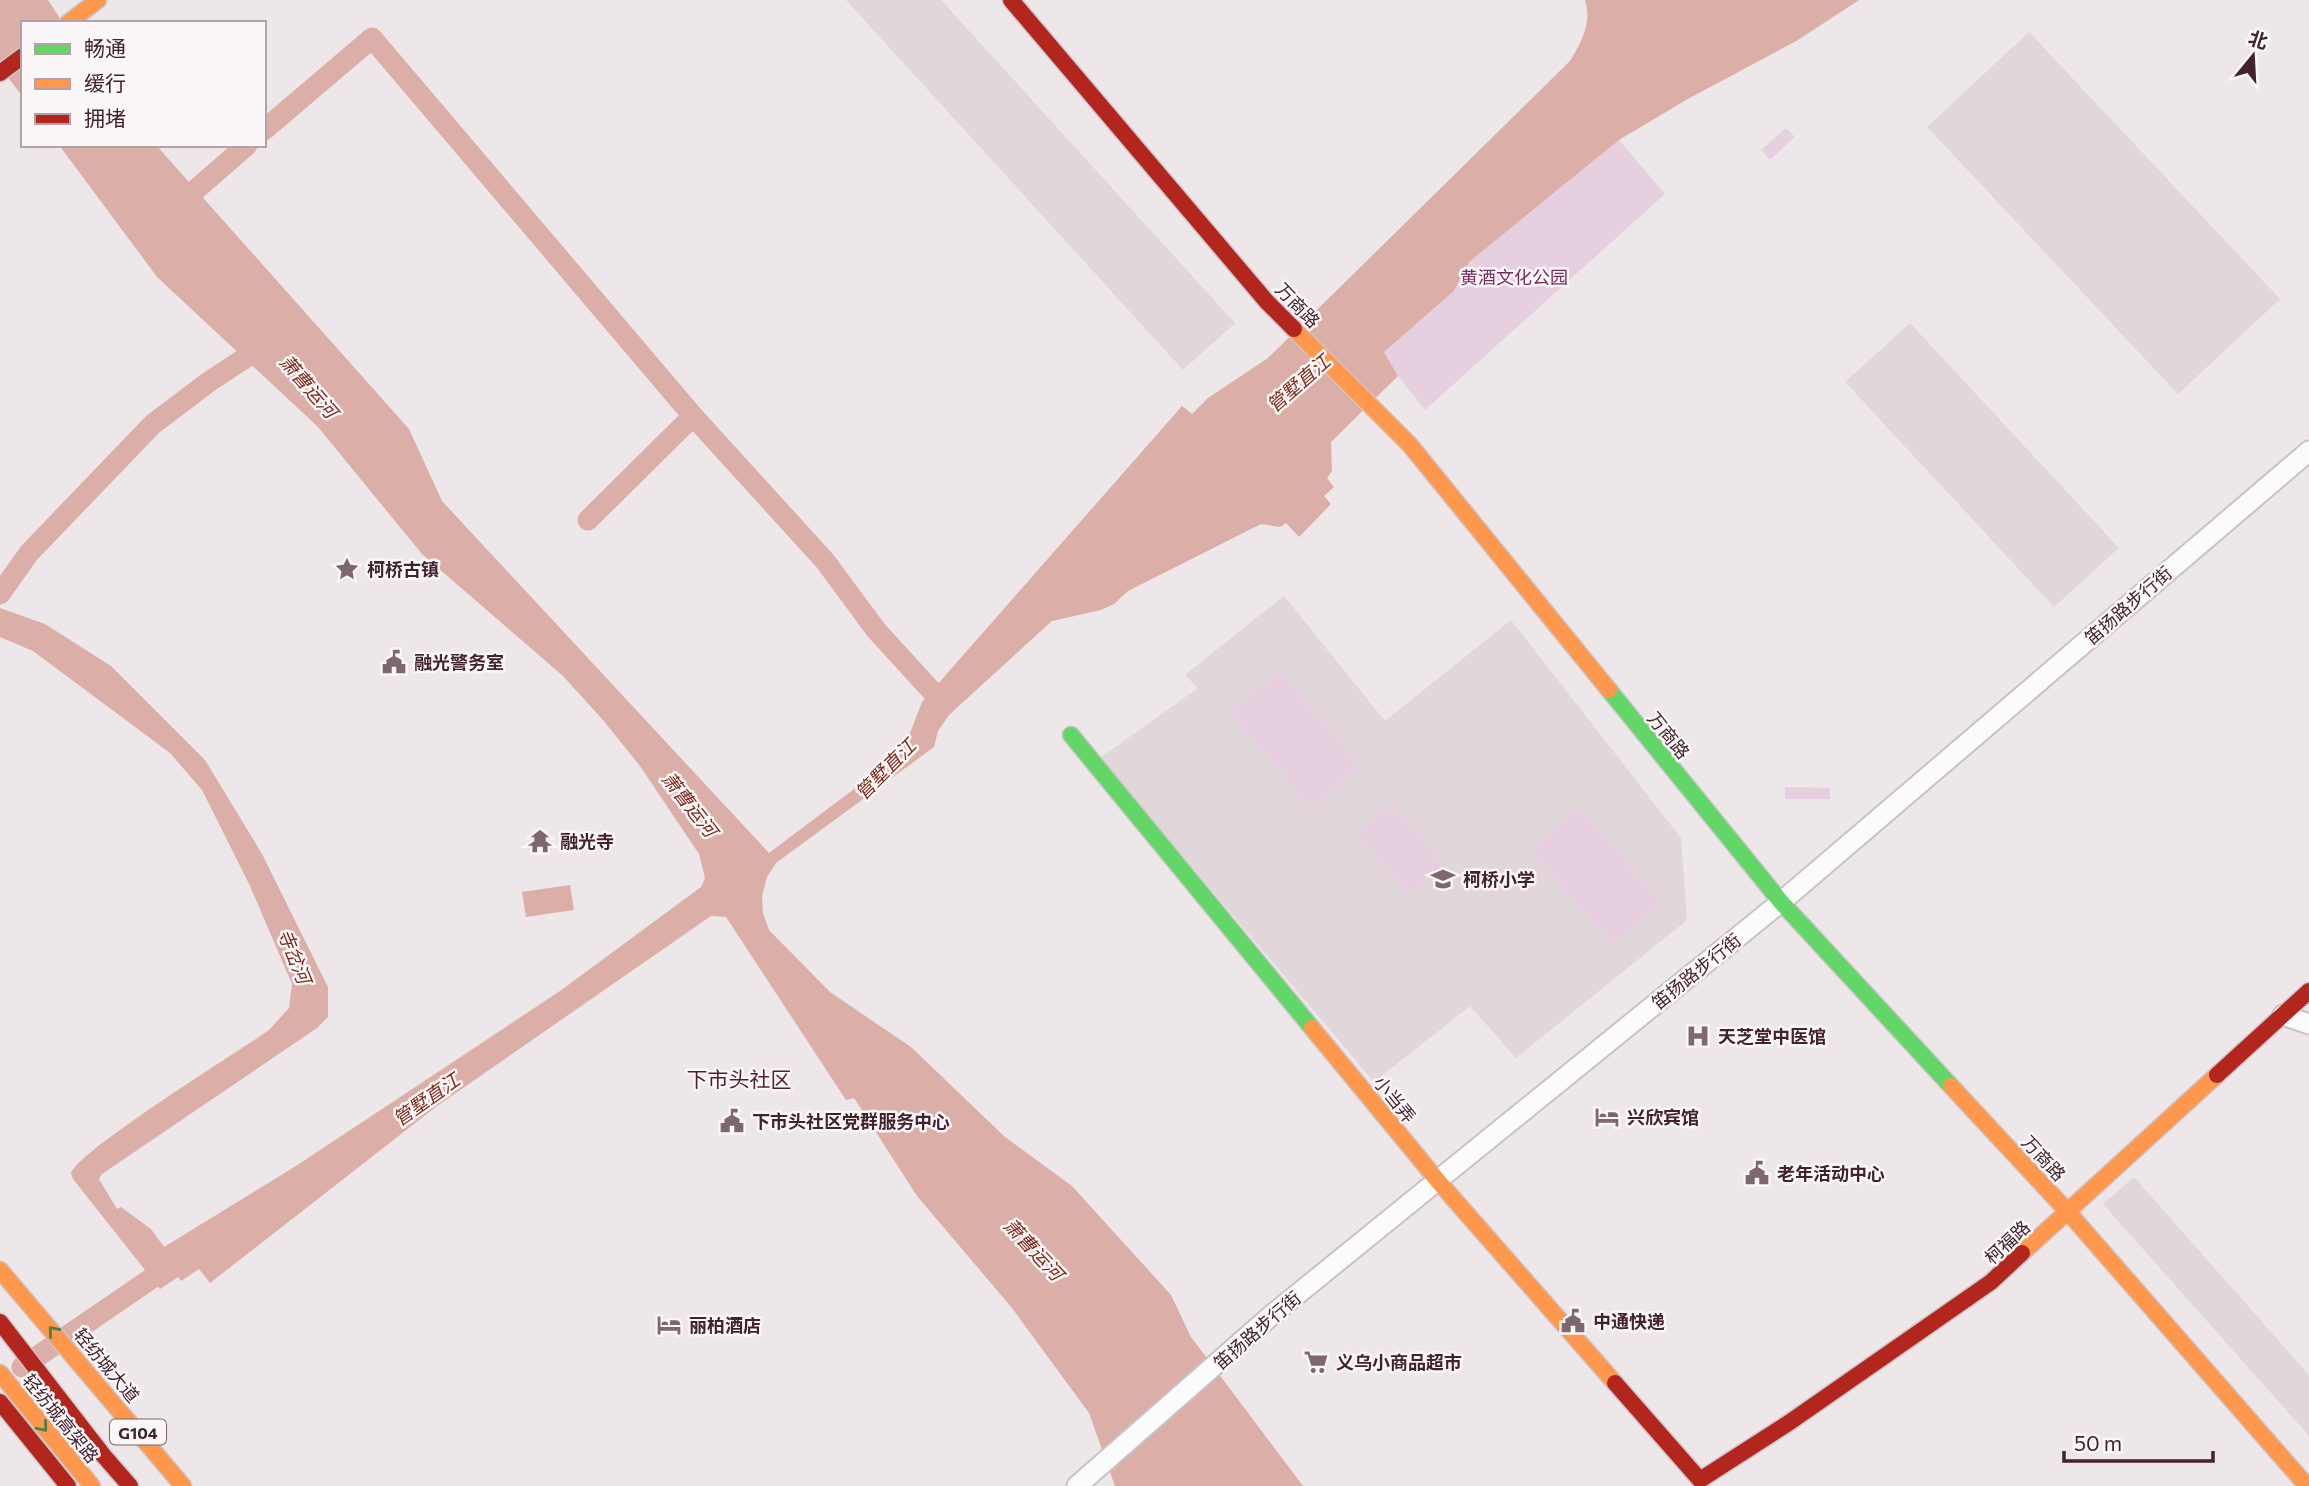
<svg xmlns="http://www.w3.org/2000/svg" width="2309" height="1486" font-family="Commissioner,'Noto Sans SC',sans-serif">
<rect width="100%" height="100%" fill="#ede7ea"/>
<g fill="#e1d7db">
<path d="M846,0H941L1235,323L1183,370Z"/>
<path d="M2029,32L2280,299L2178,394L1927,127Z"/>
<path d="M1910,323L2119,548L2054,607L1845,382Z"/>
<path d="M1284,596L1385,721L1511,620L1681,838L1687,920L1516,1058L1470,1006L1374,1082L1100,758L1198,688L1185,675Z"/>
<path d="M2134,1177L2309,1375V1436L2103,1204Z"/>
</g>
<g fill="#e6d0e0">
<path d="M1786,128L1795,137L1770,160L1761,150Z"/>
<path d="M1619,140L1665,194L1425,410L1398,376L1384,352L1454,291L1469,262Z"/>
<path d="M1279,670L1361,766L1311,809L1229,712Z"/>
<path d="M1785,787L1830,788V799H1785Z"/>
<path d="M1392,804L1445,865L1410,896L1357,834Z"/>
<path d="M1580,807L1662,903L1612,946L1530,849Z"/>
</g>
<g fill="#dcaea8">
<path d="M0,0H48L63,23H23V97L0,67Z"/>
<path d="M1585,0H1859L1798,40L1686,100L1619,140L1469,262L1454,291L1384,352L1398,376L1331,442L1332,471L1327,478L1334,487L1324,496L1331,504L1299,537L1286,523L1280,527L1261,524L1128,591L1114,604L1101,610L1052,621L949,715L938,731L934,747L776,863L767,877L762,896L763,913L769,930L830,992L911,1047L1005,1137L1072,1186L1171,1295L1191,1337L1303,1486H1115L1089,1413L1012,1308L917,1196L854,1098L846,1100L726,917L711,916L437,1106L210,1283L199,1269L181,1281L178,1277L160,1289L73,1179L71,1173C81,1149 238,1052 269,1030L289,1008L292,984L250,886L202,790L170,753L33,651L0,637V608L45,624L111,666L205,760L262,854L328,987V1017L317,1028L102,1174L99,1179L117,1209L121,1207L151,1229L164,1247L296,1166L560,991L701,887L705,878L699,854L640,766L603,720L563,676L422,554L318,427L157,277L59,145H156L409,429L442,501L769,853L874,774L910,733L922,702L1182,406L1192,414L1208,398L1268,358L1570,61C1582,41 1592,23 1585,0Z"/>
<path d="M570,885L574,910L526,917L522,892Z"/>
</g>
<g fill="none" stroke-linecap="round" stroke-linejoin="round">
<g stroke="#dcaea8" stroke-width="21">
<path d="M264,130L372,38L693,416L825,561L876,630L939,699"/>
<path d="M176,207L247,145"/>
<path d="M588,520L693,416"/>
<path d="M0,594L29,553L153,424L210,381L268,343"/>
<path d="M22,1367L174,1263"/>
</g>
<g stroke="#c9c2c5" stroke-width="23">
<g id="street">
<path d="M2283,1015L2309,1024"/>
<path d="M1077,1486L1273,1314L1781,902L2309,451"/>
</g>
</g>
<g stroke="#ccc5c8" stroke-width="19">
<g id="fast">
<path d="M1609,690L1781,902L1951,1086"/>
<path d="M1071,735L1312,1028"/>
</g>
</g>
<g stroke="#ccc5c8" stroke-width="19">
<g id="slow">
<path d="M68,23L98,0"/>
<path d="M1294,329L1410,445L1609,690"/>
<path d="M1312,1028L1438,1181L1615,1383"/>
<path d="M1951,1086L2068,1212L2307,1486"/>
<path d="M2022,1253L2217,1075"/>
<path d="M0,1270L183,1486"/>
<path d="M0,1373L92,1486"/>
</g>
</g>
<g stroke="#ccc5c8" stroke-width="19">
<g id="jam">
<path d="M1011,0L1267,302L1294,329"/>
<path d="M0,73L23,56"/>
<path d="M2217,1075L2309,991"/>
<path d="M0,1322L103,1455L130,1486"/>
<path d="M1615,1383L1700,1480L1790,1422L1991,1282L2022,1253"/>
<path d="M0,1402L68,1486"/>
</g>
</g>
<use href="#street" stroke="#fcfbfc" stroke-width="19"/>
<use href="#fast" stroke="#63d668" stroke-width="16"/>
<use href="#slow" stroke="#ff974d" stroke-width="16"/>
<use href="#jam" stroke="#b3261e" stroke-width="16"/>
</g>
<defs><path id="oneway-chevron" d="M-2-3.5L2.5 0L-2 3.5" fill="none" stroke-width="1.6" stroke-linecap="round" stroke-linejoin="round" transform="scale(1.75)"/></defs>
<g stroke="#527c4a">
<use href="#oneway-chevron" transform="translate(53 1331) rotate(-131)"/>
<use href="#oneway-chevron" transform="translate(43 1427) rotate(50)"/>
</g>
<defs>
<g id="sight-bare" transform="scale(1.89)"><path d="M0-6L1.8-2.2L6-1.7L2.9 1.2L3.7 5.4L0 3.3L-3.7 5.4L-2.9 1.2L-6-1.7L-1.8-2.2Z" fill="#7e686e" stroke="#fbf6f8" stroke-width="2.5" paint-order="stroke"/></g>
<g id="civic-bare" transform="scale(1.89)"><path d="M-.6-6.5H3V-4.5H.6V-3L4-1V1h2V6H-6V1h2V-1L-.6-3ZM-1.2 2.5V6h2.4V2.5Z" fill="#7e686e" stroke="#fbf6f8" stroke-width="2.5" paint-order="stroke"/></g>
<g id="temple-bare" transform="scale(1.89)"><path d="M0-6L5-2H3V0L6.5 2.5H4V6H1.5V3h-3V6H-4V2.5H-6.5L-3 0V-2H-5Z" fill="#7e686e" stroke="#fbf6f8" stroke-width="2.5" paint-order="stroke"/></g>
<g id="school-bare" transform="scale(1.89)"><path d="M0-5L7-2L0 1L-7-2ZM-4 1L0 2.5L4 1V4Q0 6-4 4Z" fill="#7e686e" stroke="#fbf6f8" stroke-width="2.5" paint-order="stroke"/></g>
<g id="hospital-bare" transform="scale(1.89)"><path d="M-5-5h3v3.5h4V-5h3V5h-3V1.5h-4V5h-3Z" fill="#7e686e" stroke="#fbf6f8" stroke-width="2.5" paint-order="stroke"/></g>
<g id="hotel-bare" transform="scale(1.89)"><path d="M-6-4.5h1.5V1H6V5H4.5V3h-9V5H-6ZM-4 0a1.8 1.8 0 1 1 3.6 0ZM.5 0V-2.5h3Q6-2.5 6 0Z" fill="#7e686e" stroke="#fbf6f8" stroke-width="2.5" paint-order="stroke"/></g>
<g id="supermarket-bare" transform="scale(1.89)"><path d="M-6-5.5h2.5l.6 2H6L4.5 2H-2.5L-4.4-4H-6ZM-1.5 3.2a1.3 1.3 0 1 0 .1 0ZM3 3.2a1.3 1.3 0 1 0 .1 0Z" fill="#7e686e" stroke="#fbf6f8" stroke-width="2.5" paint-order="stroke"/></g>
</defs>
<g fill-rule="evenodd">
<use href="#sight-bare" x="347" y="569"/>
<use href="#civic-bare" x="394" y="662"/>
<use href="#temple-bare" x="540" y="841"/>
<use href="#school-bare" x="1443" y="879"/>
<use href="#hospital-bare" x="1698" y="1036"/>
<use href="#hotel-bare" x="1607" y="1117"/>
<use href="#civic-bare" x="732" y="1121"/>
<use href="#civic-bare" x="1757" y="1173"/>
<use href="#civic-bare" x="1573" y="1321"/>
<use href="#hotel-bare" x="669" y="1325"/>
<use href="#supermarket-bare" x="1316" y="1362"/>
</g>
<g text-anchor="middle" dominant-baseline="central" stroke-width="5" stroke-linejoin="round" paint-order="stroke">
<rect fill="#fbf6f8" stroke="#7a6269" stroke-width="2" x="110" y="1419.5" width="56" height="25" rx="5"/>
<g font-size="16" font-weight="bold" fill="#42232c">
<text x="138" y="1432">G104</text>
</g>
<g font-size="18" fill="#7b2b5e" stroke="#fbf6f8">
<text x="1514" y="277">黄酒文化公园</text>
</g>
<g font-size="18" fill="#42232c" stroke="#fbf6f8">
<text transform="translate(1298 305) rotate(46)">万商路</text>
<text transform="translate(2128 605) rotate(-41)">笛扬路步行街</text>
<text transform="translate(1669 735) rotate(51)">万商路</text>
<text transform="translate(1696 971) rotate(-39)">笛扬路步行街</text>
<text transform="translate(1395 1099) rotate(51)">小当弄</text>
<text transform="translate(2044 1158) rotate(47)">万商路</text>
<text transform="translate(2007 1242) rotate(-43)">柯福路</text>
<text transform="translate(1257 1330) rotate(-41)">笛扬路步行街</text>
<text transform="translate(107 1365) rotate(50)">轻纺城大道</text>
<text transform="translate(61 1418) rotate(51)">轻纺城高架路</text>
</g>
<g font-size="18" font-weight="bold" fill="#42232c" stroke="#fbf6f8" text-anchor="start">
<text x="367" y="569">柯桥古镇</text>
<text x="414" y="662">融光警务室</text>
<text x="560" y="841">融光寺</text>
<text x="1463" y="879">柯桥小学</text>
<text x="1718" y="1036">天芝堂中医馆</text>
<text x="1627" y="1117">兴欣宾馆</text>
<text x="752" y="1121">下市头社区党群服务中心</text>
<text x="1777" y="1173">老年活动中心</text>
<text x="1593" y="1321">中通快递</text>
<text x="689" y="1325">丽柏酒店</text>
<text x="1336" y="1362">义乌小商品超市</text>
</g>
<g font-size="19" font-style="italic" fill="#812919" stroke="#fbf6f8">
<text transform="translate(1298 383) rotate(-41)">管墅直江</text>
<text transform="translate(309 386) rotate(49)">萧曹运河</text>
<text transform="translate(885 769) rotate(-45)">管墅直江</text>
<text transform="translate(690 804) rotate(52)">萧曹运河</text>
<text transform="translate(295 956) rotate(68)">寺岔河</text>
<text transform="translate(426 1099) rotate(-35)">管墅直江</text>
<text transform="translate(1034 1249) rotate(47)">萧曹运河</text>
</g>
<g font-size="21" fill="#551d2c" stroke="#fbf6f8">
<text x="739" y="1078">下市头社区</text>
</g>
</g>
<rect x="21" y="21" width="245" height="126" fill="#fbf6f8" stroke="#b1a2a6" stroke-width="2"/>
<rect x="35" y="44" width="35" height="10" fill="#63d668" stroke="#b1a2a6" stroke-width="2"/>
<text x="84" y="56" font-size="21" fill="#42232c">畅通</text>
<rect x="35" y="79" width="35" height="10" fill="#ff974d" stroke="#b1a2a6" stroke-width="2"/>
<text x="84" y="91" font-size="21" fill="#42232c">缓行</text>
<rect x="35" y="114" width="35" height="10" fill="#b3261e" stroke="#b1a2a6" stroke-width="2"/>
<text x="84" y="126" font-size="21" fill="#42232c">拥堵</text>
<g transform="translate(2253 56) rotate(18)" stroke="#fbf6f8" stroke-width="5" paint-order="stroke">
<path d="M0-5L12 26L0 18L-12 26Z" fill="#42232c"/>
<text y="-10" font-size="19" font-weight="bold" text-anchor="middle" fill="#42232c">北</text>
</g>
<path d="M2064 1451v10h149v-10" fill="none" stroke="#42232c" stroke-width="3.5"/>
<text x="2074" y="1451" font-size="21" fill="#42232c" stroke="#fbf6f8" stroke-width="5" paint-order="stroke">50 m</text>
</svg>
